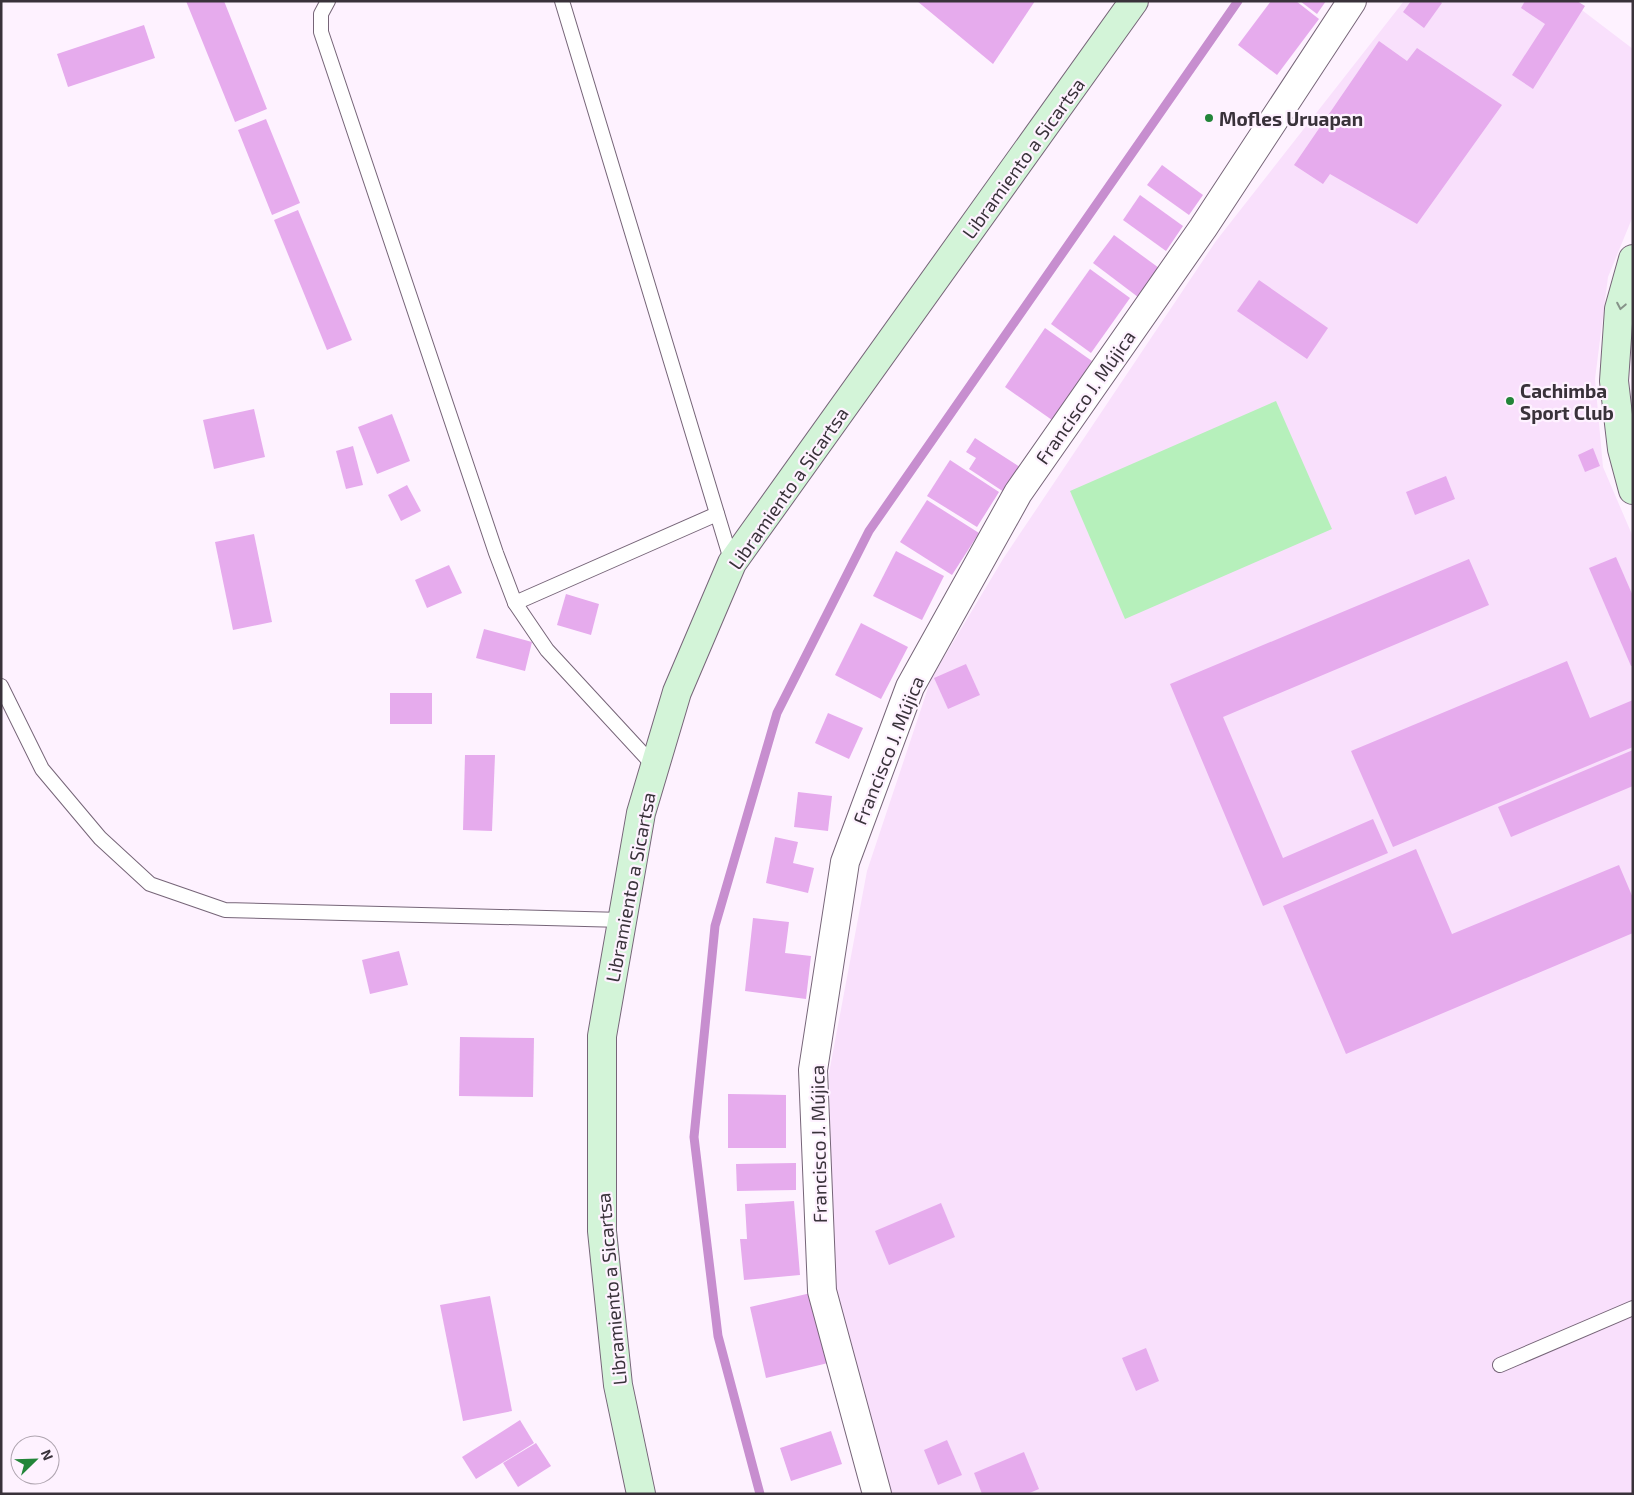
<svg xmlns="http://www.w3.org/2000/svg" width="1634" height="1495" font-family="'Exo 2',sans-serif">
<rect width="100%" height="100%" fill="#fef2ff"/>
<path fill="#f9e0fc" d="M1404,1H1570L1633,49V216L1608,277L1595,379L1603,467L1633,537V1494H891L834,1287L829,1073L867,871L931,679L1003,559L1216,241Z"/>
<path fill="#b6f0bb" d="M1276,401L1332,529L1125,619L1070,491Z"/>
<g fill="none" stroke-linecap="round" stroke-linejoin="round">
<path stroke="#c78ecf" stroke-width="9" d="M760,1494L718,1336L694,1137L715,926L777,713L869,531L1238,1"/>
</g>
<g fill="#e6abed">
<path d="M186,1H224L267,109L235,122Z"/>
<path d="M917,1H1035L993,64Z"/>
<path d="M1271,1H1296L1319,19L1277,75L1238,45Z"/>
<path d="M1300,1H1326L1317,14Z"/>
<path d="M1411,1H1440L1442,3L1424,28L1403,12Z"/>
<path d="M1525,1H1577L1585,6L1533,89L1512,75L1545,24L1521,8Z"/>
<path d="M144,25L155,58L68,87L57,54Z"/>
<path d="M1379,41L1407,61L1417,48L1502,105L1417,224L1330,174L1323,184L1294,165Z"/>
<path d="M266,119L300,203L272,215L238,130Z"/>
<path d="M1162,165L1203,195L1189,215L1147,185Z"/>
<path d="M1140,195L1183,226L1166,251L1123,220Z"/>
<path d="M298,210L352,340L327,350L274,220Z"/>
<path d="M1114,235L1159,268L1138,297L1093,263Z"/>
<path d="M1090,269L1130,298L1091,353L1051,324Z"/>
<path d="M1259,280L1328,328L1307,359L1237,311Z"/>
<path d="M1045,328L1092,361L1052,420L1005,387Z"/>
<path d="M254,409L265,457L214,469L203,420Z"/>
<path d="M392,414L410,461L377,474L358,427Z"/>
<path d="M975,438L1020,467L1004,492L969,469L976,458L966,452Z"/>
<path d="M353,446L363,485L346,489L336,451Z"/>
<path d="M1593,448L1600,466L1585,472L1578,455Z"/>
<path d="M950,460L999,492L977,527L927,496Z"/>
<path d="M1446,476L1455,499L1415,515L1406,492Z"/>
<path d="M407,485L421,511L401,521L388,495Z"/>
<path d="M927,500L979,533L952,575L900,542Z"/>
<path d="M254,534L272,622L233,630L215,542Z"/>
<path d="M896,551L944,576L922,620L873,596Z"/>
<path d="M1616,557L1633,596V666H1631L1589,568Z"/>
<path d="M1469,559L1489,605L1223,717L1283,858L1373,819L1388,853L1263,906L1170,684Z"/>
<path d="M449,565L462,593L427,608L415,580Z"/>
<path d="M566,594L599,604L591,635L557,625Z"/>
<path d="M861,623L908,647L881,699L835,675Z"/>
<path d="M484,629L532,642L525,671L476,658Z"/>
<path d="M1567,661L1590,718L1633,700V747L1393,847L1351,751Z"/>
<path d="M966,664L980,695L948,709L934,678Z"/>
<rect x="390" y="693" width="42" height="31"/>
<path d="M828,713L863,728L849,759L815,743Z"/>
<path d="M1633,750V786L1511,837L1498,807Z"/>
<path d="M465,755H495L492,831L463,830Z"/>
<path d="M798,792L832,796L828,831L794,827Z"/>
<path d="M775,837L798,842L793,863L814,868L808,893L766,883Z"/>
<path d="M1416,849L1452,934L1619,865L1633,898V933L1346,1054L1283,906Z"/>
<path d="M753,918L789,922L785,953L811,956L806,999L745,991Z"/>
<path d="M399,951L408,985L370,994L362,960Z"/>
<path d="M460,1037L534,1038L533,1097L459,1096Z"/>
<path d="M728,1094L786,1095V1148H728Z"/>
<path d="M796,1163V1190L737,1191L736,1164Z"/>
<path d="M794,1201L800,1275L744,1280L740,1239H747L745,1204Z"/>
<path d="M941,1203L955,1237L889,1265L875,1231Z"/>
<path d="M811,1293L828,1363L766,1378L750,1307Z"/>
<path d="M490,1296L512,1411L463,1421L440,1305Z"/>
<path d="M1146,1348L1159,1381L1136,1391L1122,1358Z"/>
<path d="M520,1420L534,1443L476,1479L462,1457Z"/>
<path d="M831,1431L842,1464L791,1481L780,1448Z"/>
<path d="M947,1440L962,1475L938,1485L924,1450Z"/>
<path d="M536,1443L551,1466L518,1487L503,1463Z"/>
<path d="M1024,1452L1039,1489L1027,1494H982L974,1473Z"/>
</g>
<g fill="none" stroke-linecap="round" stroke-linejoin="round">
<g stroke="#766578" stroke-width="16">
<g id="lane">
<path d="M328,1L321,14V32L496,553L515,603L547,650L655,767"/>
<path d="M562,1L732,563"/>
<path d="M515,603L717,514"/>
<path d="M1,686L42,769L100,838L150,884L225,910L623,920"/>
<path d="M1500,1365L1633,1308"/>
</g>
</g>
<g stroke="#766578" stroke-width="30">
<path id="street" d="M877,1494L822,1291L813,1070L845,862L910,687L1018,493L1203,228L1352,1"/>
</g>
<g stroke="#766578" stroke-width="30">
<g id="secondary">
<path d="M1633,259L1619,309L1614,381L1622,449L1633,490"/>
<path d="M641,1494L618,1385L602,1231V1036L641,813L677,692L732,563L1134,1"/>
</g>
</g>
<use href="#lane" stroke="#fff" stroke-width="14"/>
<use href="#street" stroke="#fff" stroke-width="28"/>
<use href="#secondary" stroke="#d3f4d8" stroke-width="28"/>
</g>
<defs><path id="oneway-chevron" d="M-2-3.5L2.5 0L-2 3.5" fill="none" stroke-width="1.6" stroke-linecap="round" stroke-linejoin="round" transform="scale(1.25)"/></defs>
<use stroke="#869389" href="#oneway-chevron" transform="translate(1621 306) rotate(101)"/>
<g fill="#228539" stroke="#fef2ff" stroke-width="2">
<circle cx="1209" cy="118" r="5"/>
<circle cx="1510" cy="401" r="5"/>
</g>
<g text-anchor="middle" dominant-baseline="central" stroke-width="4.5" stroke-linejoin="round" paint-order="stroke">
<g font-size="19" font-weight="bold" fill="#39323a" stroke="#fef2ff" text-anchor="start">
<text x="1219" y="118">Mofles Uruapan</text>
<text x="1520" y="390">Cachimba<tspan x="1520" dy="22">Sport Club</tspan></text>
</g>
<g font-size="19" fill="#39323a" stroke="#fef2ff">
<text transform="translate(1023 158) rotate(-54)">Libramiento a Sicartsa</text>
<text transform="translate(1085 397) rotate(-55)">Francisco J. Mújica</text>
<text transform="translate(788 488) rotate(-55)">Libramiento a Sicartsa</text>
<text transform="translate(888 750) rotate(-68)">Francisco J. Mújica</text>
<text transform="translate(630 887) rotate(-79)">Libramiento a Sicartsa</text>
<text transform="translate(818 1144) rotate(-91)">Francisco J. Mújica</text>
<text transform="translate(611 1289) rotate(-95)">Libramiento a Sicartsa</text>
</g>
</g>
<rect width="1634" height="1495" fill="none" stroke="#39323a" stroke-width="5"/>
<g transform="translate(35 1460) rotate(67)"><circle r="24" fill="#fef2ff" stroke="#afa5b0"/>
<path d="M0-4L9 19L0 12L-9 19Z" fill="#228539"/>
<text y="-8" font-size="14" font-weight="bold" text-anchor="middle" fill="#39323a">N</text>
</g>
</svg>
